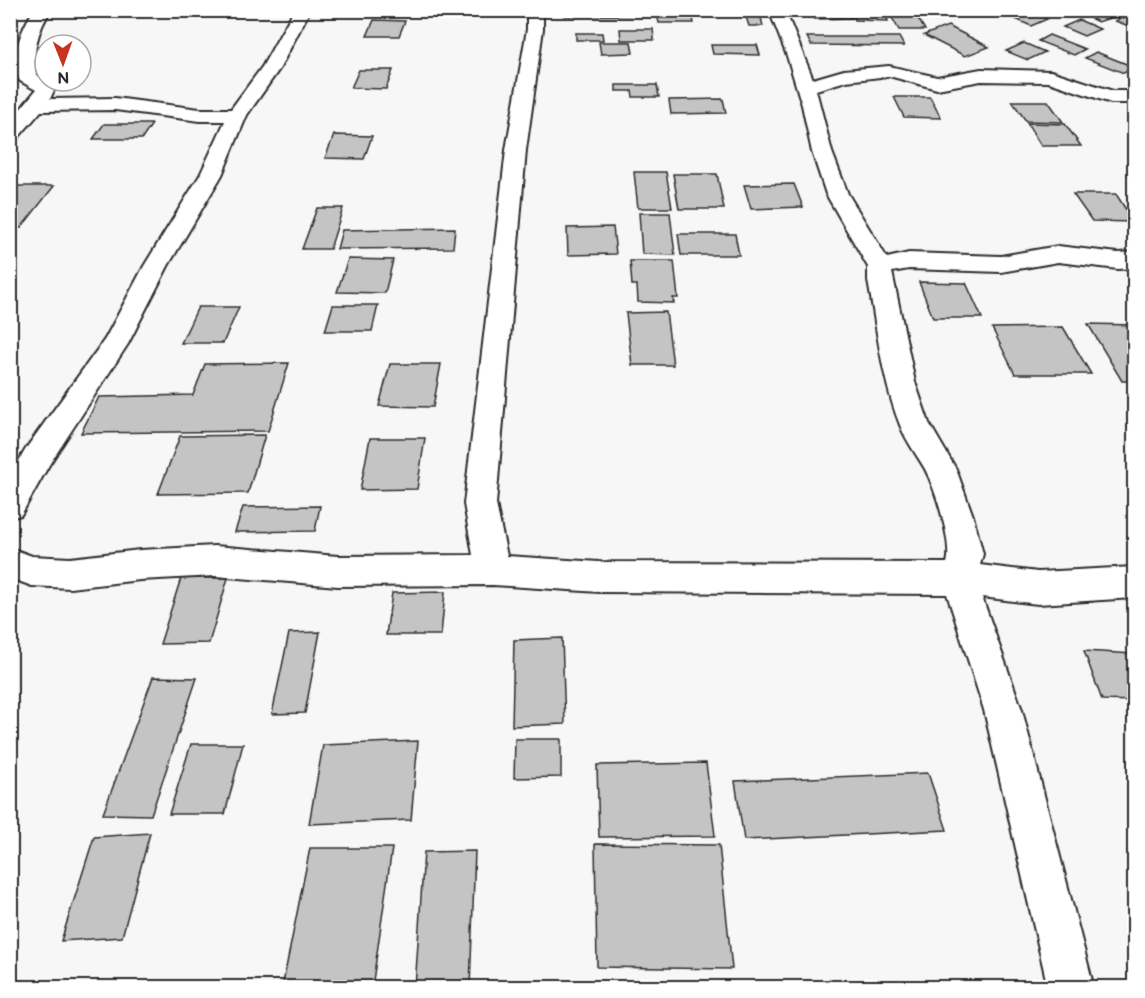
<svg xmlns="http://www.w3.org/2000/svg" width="1145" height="998" font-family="'Balsamiq Sans',sans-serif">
<rect width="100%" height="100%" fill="#f7f7f7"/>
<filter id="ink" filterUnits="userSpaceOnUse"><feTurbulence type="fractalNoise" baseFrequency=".0167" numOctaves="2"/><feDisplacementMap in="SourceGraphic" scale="12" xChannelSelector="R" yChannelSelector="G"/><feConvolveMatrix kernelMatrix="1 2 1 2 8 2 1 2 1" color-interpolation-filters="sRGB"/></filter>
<g filter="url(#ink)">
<g fill="#c4c4c4" stroke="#2b2b2b" stroke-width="1.5">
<path d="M563,10H652L653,15L564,16Z"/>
<path d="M656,10H691L694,23H659Z"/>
<path d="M810,10H847L852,18L814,19Z"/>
<path d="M852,10H884L888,21L855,20Z"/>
<path d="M1083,10H1121L1125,13L1098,22L1077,12Z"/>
<path d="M1027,11L1047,19L1031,26L1011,17Z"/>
<path d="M745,14H760L763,26H749Z"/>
<path d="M890,14L916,15L925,30H899Z"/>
<path d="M1129,14L1134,16V28L1115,21Z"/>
<path d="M374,20L405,21L399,36H367Z"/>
<path d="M1079,20L1100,29L1084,36L1063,27Z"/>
<path d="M948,26L989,47L965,56L924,35Z"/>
<path d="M620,29H653L654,40H621Z"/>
<path d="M576,33H602L603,40H576Z"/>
<path d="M1049,35L1085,49L1074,55L1038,41Z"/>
<path d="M807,37H899L904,46L811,45Z"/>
<path d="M599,42H631L633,53L601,54Z"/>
<path d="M1024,43L1045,52L1028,60L1006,51Z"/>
<path d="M711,45H757L760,55L713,54Z"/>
<path d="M1096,52L1134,67L1124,73L1085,58Z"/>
<path d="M359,70H393L386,89L351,88Z"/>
<path d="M616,85H657L659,97H633L632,91H616Z"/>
<path d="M894,97H930L941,118L904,117Z"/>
<path d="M723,99L726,113L671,114L669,100Z"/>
<path d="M1012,101H1048L1063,122L1026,121Z"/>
<path d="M1027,123L1065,124L1081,146H1041Z"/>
<path d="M104,124H152L142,139H93Z"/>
<path d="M334,135L372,136L364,159L325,158Z"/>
<path d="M634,172H666L672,208H638Z"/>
<path d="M673,174H717L724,209H679Z"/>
<path d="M794,184L803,207L751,209L744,185Z"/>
<path d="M18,186H54L21,228H10V194Z"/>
<path d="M1073,194H1116L1134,222L1092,221Z"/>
<path d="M317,208H343L330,249H302Z"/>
<path d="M639,213H670L675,255L642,254Z"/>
<path d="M613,227L616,254L568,255L567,228Z"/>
<path d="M455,228L453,248L337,249L342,230Z"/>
<path d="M678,234H735L739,255H681Z"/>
<path d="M348,259L393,260L385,293L337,292Z"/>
<path d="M630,261H674L678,298H673L674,303L638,302L637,285H632Z"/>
<path d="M919,282L966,283L982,318H933Z"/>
<path d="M333,305H378L372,331H325Z"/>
<path d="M198,307H239L223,343H181Z"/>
<path d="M666,312L673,365H632L626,313Z"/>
<path d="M1088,324L1134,325V381H1122Z"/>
<path d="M1063,327L1091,374H1015L992,328Z"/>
<path d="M289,363L268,431L81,433L99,397L193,395L205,364Z"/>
<path d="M390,364H441L433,407L379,406Z"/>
<path d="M265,435L248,493L158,494L180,436Z"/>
<path d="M370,438H425L417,489L360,490Z"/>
<path d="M320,506L315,531L235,532L243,507Z"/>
<path d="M181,578H228L209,643L160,644Z"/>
<path d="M445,592L441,635H386L392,593Z"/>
<path d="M320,632L305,713L272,714L289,633Z"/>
<path d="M562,638L565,724L512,726L514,640Z"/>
<path d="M1084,651L1134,654V701L1102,700Z"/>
<path d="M153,677L197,678L151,815L103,814Z"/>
<path d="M515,739H561V777L514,778Z"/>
<path d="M418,741L411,820L309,824L323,745Z"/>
<path d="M191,744H243L225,814H169Z"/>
<path d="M706,763L715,836L599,837L597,765Z"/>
<path d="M928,773L947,830L744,840L735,781Z"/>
<path d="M150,833L122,937L61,941L94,837Z"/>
<path d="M595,844L719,845L732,969L597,967Z"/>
<path d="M310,848H392L372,988H282Z"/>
<path d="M475,851L470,988H415L424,852Z"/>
</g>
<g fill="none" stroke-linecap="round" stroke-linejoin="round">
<g stroke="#2b2b2b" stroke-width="4">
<g id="street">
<path d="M34,10H51C38,29 32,52 36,74L55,88L50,99L115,98L200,109H231L262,67L294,10H310L280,68L247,115L222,175L168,266L128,344L49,465L21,515L10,518V476L27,447L105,339L144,266L200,175L225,121H200L115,110L41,111L17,139L10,141V122L36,90L20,81C8,61 22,27 34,10Z"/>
<path d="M527,10H543V29L526,150L496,504L507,556L599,562L947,563C953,543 935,488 925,469C917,455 906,441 900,425C882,380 877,329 868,281V267L826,194L812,152L802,105L787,56L769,10H785L813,79L844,70L889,66L937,77L981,69L1051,71L1113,91H1134V103H1111L1049,82L981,81L937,89L889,76L846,81L816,90L832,152L848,194L887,258L909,253L1001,256L1058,246L1118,253L1134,252V268L1118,269L1058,262L1001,272L909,269L892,272L915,382L929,423L956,469L973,516L983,554L980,565L1038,572L1134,567V598L1038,604L982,597L1022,710L1094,988H1048L984,710L947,594L599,592L493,585L338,586L215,576L140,580L70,588L32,586L10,578V548L32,556L70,558L140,550L215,546L338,556L473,555L464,504L506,150L527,29Z"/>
</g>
</g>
<use href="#street" fill="#fff" fill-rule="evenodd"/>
</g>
</g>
<rect width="1145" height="998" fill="none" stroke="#fff" stroke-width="36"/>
<rect x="18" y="18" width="1109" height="962" fill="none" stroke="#2b2b2b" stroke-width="2" filter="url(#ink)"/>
<g transform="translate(63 63) rotate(179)"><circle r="28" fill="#ffffff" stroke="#aaaaaa" stroke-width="1.5"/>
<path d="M0-4.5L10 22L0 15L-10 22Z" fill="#c8321e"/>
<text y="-9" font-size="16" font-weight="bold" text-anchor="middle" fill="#2b2b2b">N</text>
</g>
</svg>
